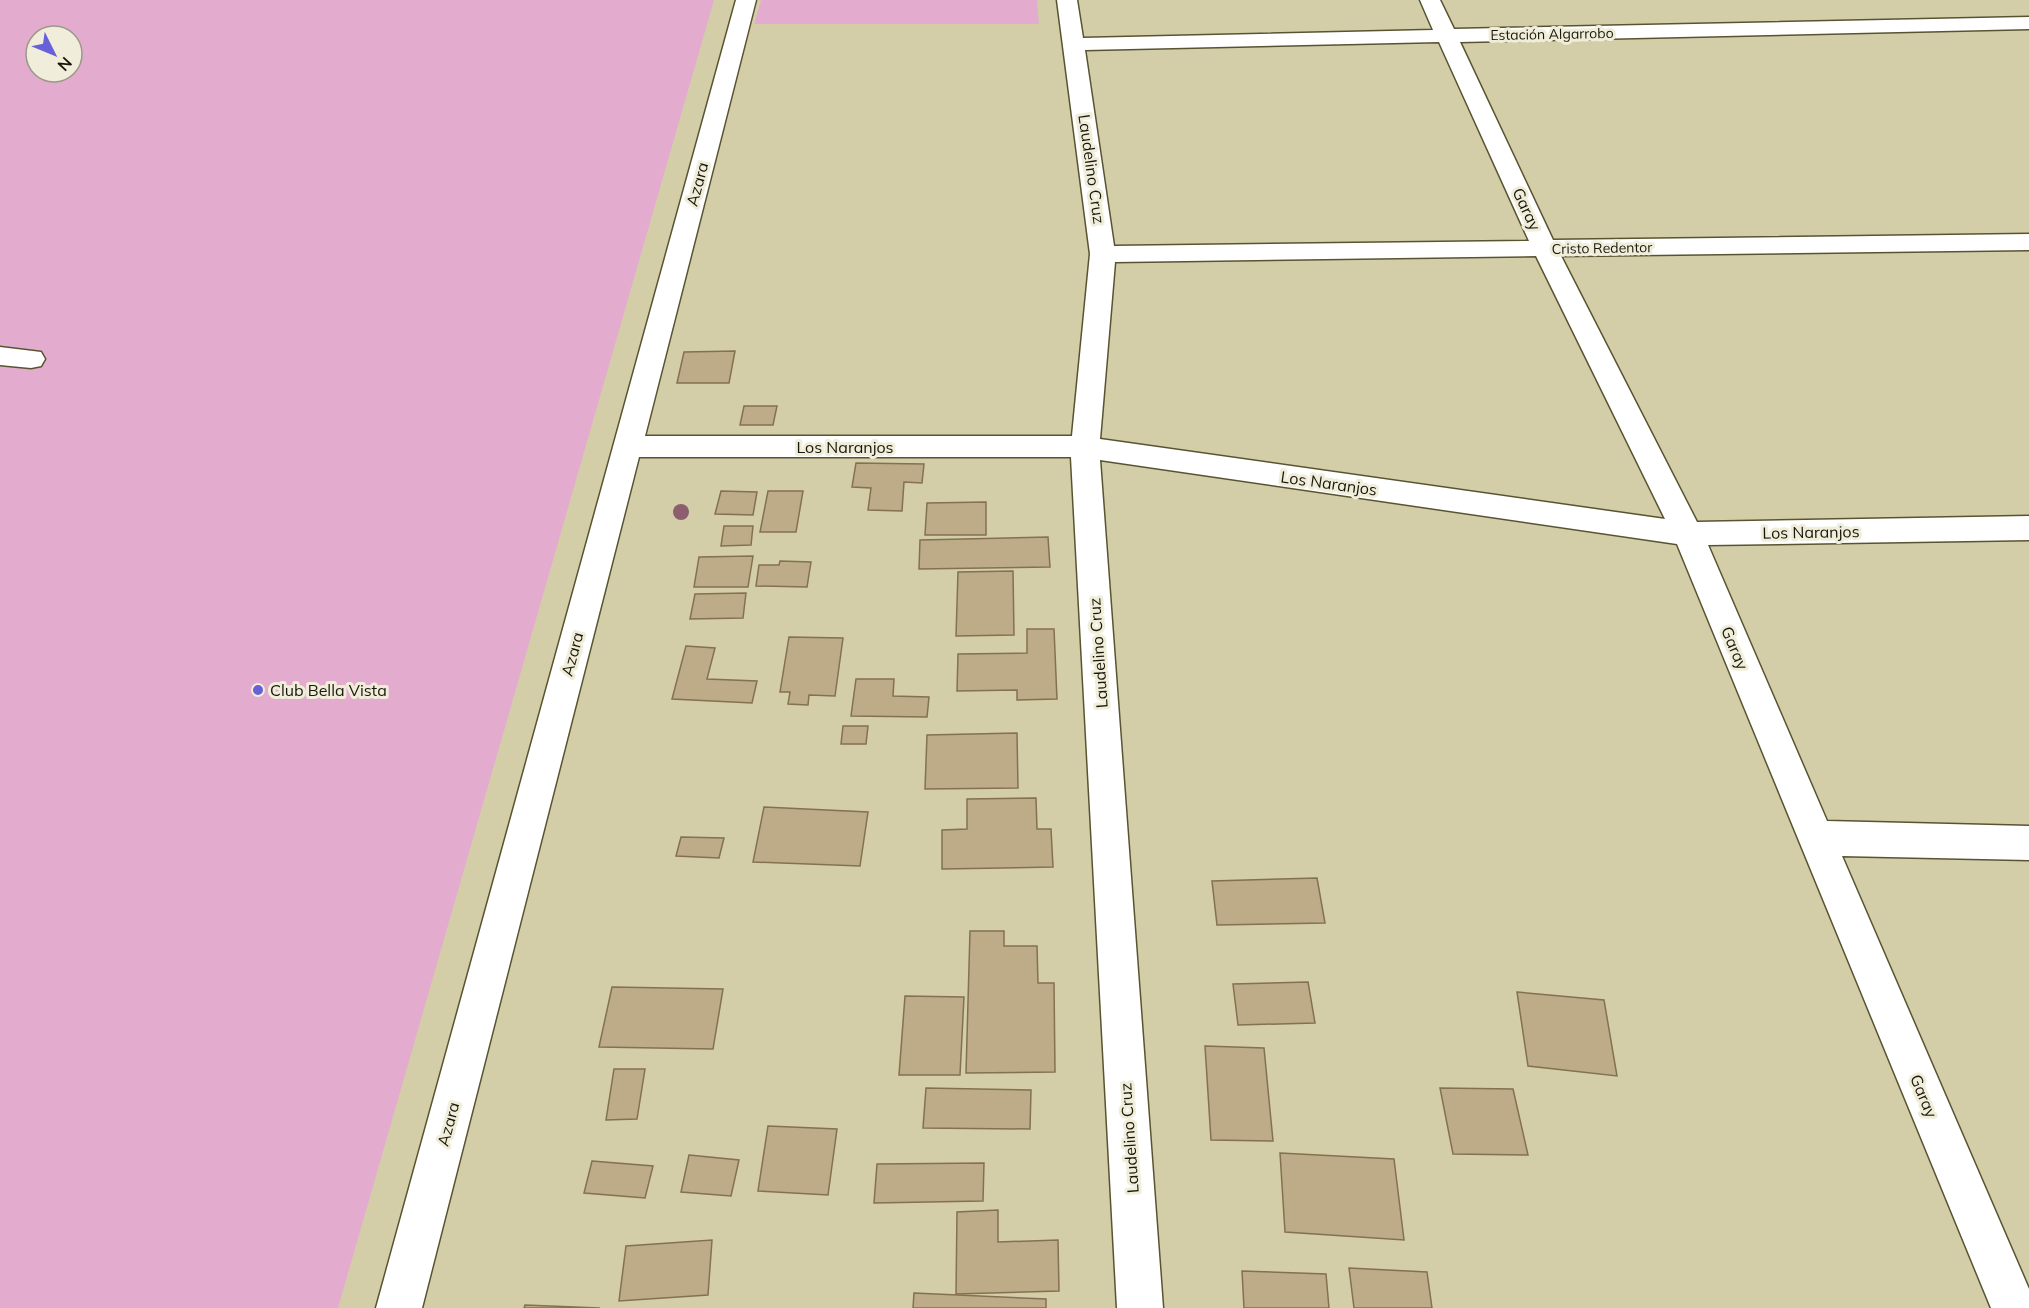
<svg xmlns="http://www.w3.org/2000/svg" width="2029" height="1308" font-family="Mulish,sans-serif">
<rect width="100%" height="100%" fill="#d3cea8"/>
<g fill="#e3acce" fill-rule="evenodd">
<path d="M0,0H714L338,1308H0ZM36,36H72V72H36Z"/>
<path d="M761,0H1037L1039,24H754Z"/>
</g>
<g fill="#beab88" stroke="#837151" stroke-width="1.5">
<path d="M735,351L729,383H677L684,352Z"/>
<path d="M744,406H777L773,425H740Z"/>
<path d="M856,463L924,464L922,483L904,482L902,511L868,510L871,488L852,487Z"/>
<path d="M721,491L757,492L753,515L715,514Z"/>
<path d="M768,491H803L796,532H760Z"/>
<path d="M986,502V535H925L927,503Z"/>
<path d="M724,526H753L751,545L721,546Z"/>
<path d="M1048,537L1050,567L919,569L920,540Z"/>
<path d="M753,556L748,587H694L699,557Z"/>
<path d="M780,561L811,562L807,587L756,586L759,565H779Z"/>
<path d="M1013,571L1014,635L956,636L958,572Z"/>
<path d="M746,593L743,618L690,619L695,594Z"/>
<path d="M1027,629H1054L1057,699L1017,700V690L957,691L958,654L1027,653Z"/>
<path d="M789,637L843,638L835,696L809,695L808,705L788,704L790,692H780Z"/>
<path d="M686,646L715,648L707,679L757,681L752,703L672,699Z"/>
<path d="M856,679H894L893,696L929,697L927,717L851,716Z"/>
<path d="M843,726H868L866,744H841Z"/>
<path d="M1017,733L1018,788L925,789L927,735Z"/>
<path d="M1036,798L1037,829H1051L1053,867L942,869V830L967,829V799Z"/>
<path d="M764,807L868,812L860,866L753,862Z"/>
<path d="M681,837L724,838L719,858L676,856Z"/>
<path d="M1317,878L1325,923L1217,925L1212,881Z"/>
<path d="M970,931H1004V946H1037L1038,983H1054L1055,1072L966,1073Z"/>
<path d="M1308,982L1315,1023L1238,1025L1233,984Z"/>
<path d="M612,987L723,989L713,1049L599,1047Z"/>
<path d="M1517,992L1604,1000L1617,1076L1528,1066Z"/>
<path d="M905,996L964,997L960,1075H899Z"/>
<path d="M1205,1046L1264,1048L1273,1141L1211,1140Z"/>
<path d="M614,1069H645L637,1119L606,1120Z"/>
<path d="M926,1088L1031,1090L1030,1129L923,1128Z"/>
<path d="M1440,1088L1513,1089L1528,1155L1453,1154Z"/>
<path d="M768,1126L837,1129L828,1195L758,1191Z"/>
<path d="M1280,1153L1394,1159L1404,1240L1285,1232Z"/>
<path d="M689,1155L739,1160L731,1196L681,1192Z"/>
<path d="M592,1161L653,1166L645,1198L584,1193Z"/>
<path d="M984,1163L983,1201L874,1203L877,1164Z"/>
<path d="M998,1210V1242L1058,1240L1059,1291L956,1294L957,1212Z"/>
<path d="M712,1240L708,1295L619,1301L626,1246Z"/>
<path d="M1349,1268L1427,1272L1432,1308H1354Z"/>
<path d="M1242,1271L1326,1274L1329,1308H1244Z"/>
<path d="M914,1293L1046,1299V1308H913Z"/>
<path d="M525,1305L600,1308H524Z"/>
</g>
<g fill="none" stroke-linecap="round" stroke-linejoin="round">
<g stroke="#585432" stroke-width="3">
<g id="minor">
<path d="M736,0H756L645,436H1072L1090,254L1057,0H1077L1083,38L1433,30L1420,0H1440L1454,29L2029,17V29L1460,42L1553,240L2029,234V250L1561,256L1697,522L2029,516V540L1708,545L1827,821L2029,826V860L1842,856L2029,1289V1308H1991L1677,544L1100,460L1163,1308H1117L1071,457H639L422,1308H376ZM1439,42L1529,241L1114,246L1085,50ZM1536,256L1665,519L1100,439L1115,262Z"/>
<path d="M0,347L41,352L45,359L41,366L31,368L0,365Z"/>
</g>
</g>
<use href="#minor" fill="#fff" fill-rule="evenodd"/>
</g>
<circle fill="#8d5f6e" cx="681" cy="512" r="8"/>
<circle fill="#6860d9" stroke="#f0eedb" stroke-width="2" cx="258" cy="690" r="6"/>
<g text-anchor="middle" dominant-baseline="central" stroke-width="6" stroke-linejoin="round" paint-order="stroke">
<g font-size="14" fill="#191709" stroke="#f0eedb">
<text transform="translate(1552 34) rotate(-1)">Estación Algarrobo</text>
<text transform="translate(1602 248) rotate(-1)">Cristo Redentor</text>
</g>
<g font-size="16" fill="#191709" stroke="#f0eedb">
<text transform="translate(1092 169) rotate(82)">Laudelino Cruz</text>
<text transform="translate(697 184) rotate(-75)">Azara</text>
<text transform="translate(1527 209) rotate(65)">Garay</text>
<text x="845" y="447">Los Naranjos</text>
<text transform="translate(1329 483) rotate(8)">Los Naranjos</text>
<text transform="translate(1811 532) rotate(-1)">Los Naranjos</text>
<text transform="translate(1735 648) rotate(67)">Garay</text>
<text transform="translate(1098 653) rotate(-94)">Laudelino Cruz</text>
<text transform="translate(572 654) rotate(-75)">Azara</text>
<text transform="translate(1924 1096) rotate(67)">Garay</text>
<text transform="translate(448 1124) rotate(-75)">Azara</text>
<text transform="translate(1129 1138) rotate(-94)">Laudelino Cruz</text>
</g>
<g font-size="16" fill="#191709" stroke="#f0eedb" text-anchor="start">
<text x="270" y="690">Club Bella Vista</text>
</g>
</g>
<g transform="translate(54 54) rotate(133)"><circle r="28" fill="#f0eedb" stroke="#9a9887" stroke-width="1.5"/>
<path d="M0-4.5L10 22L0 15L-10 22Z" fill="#6860d9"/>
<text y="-9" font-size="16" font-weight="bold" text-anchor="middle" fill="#191709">N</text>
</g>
</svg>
